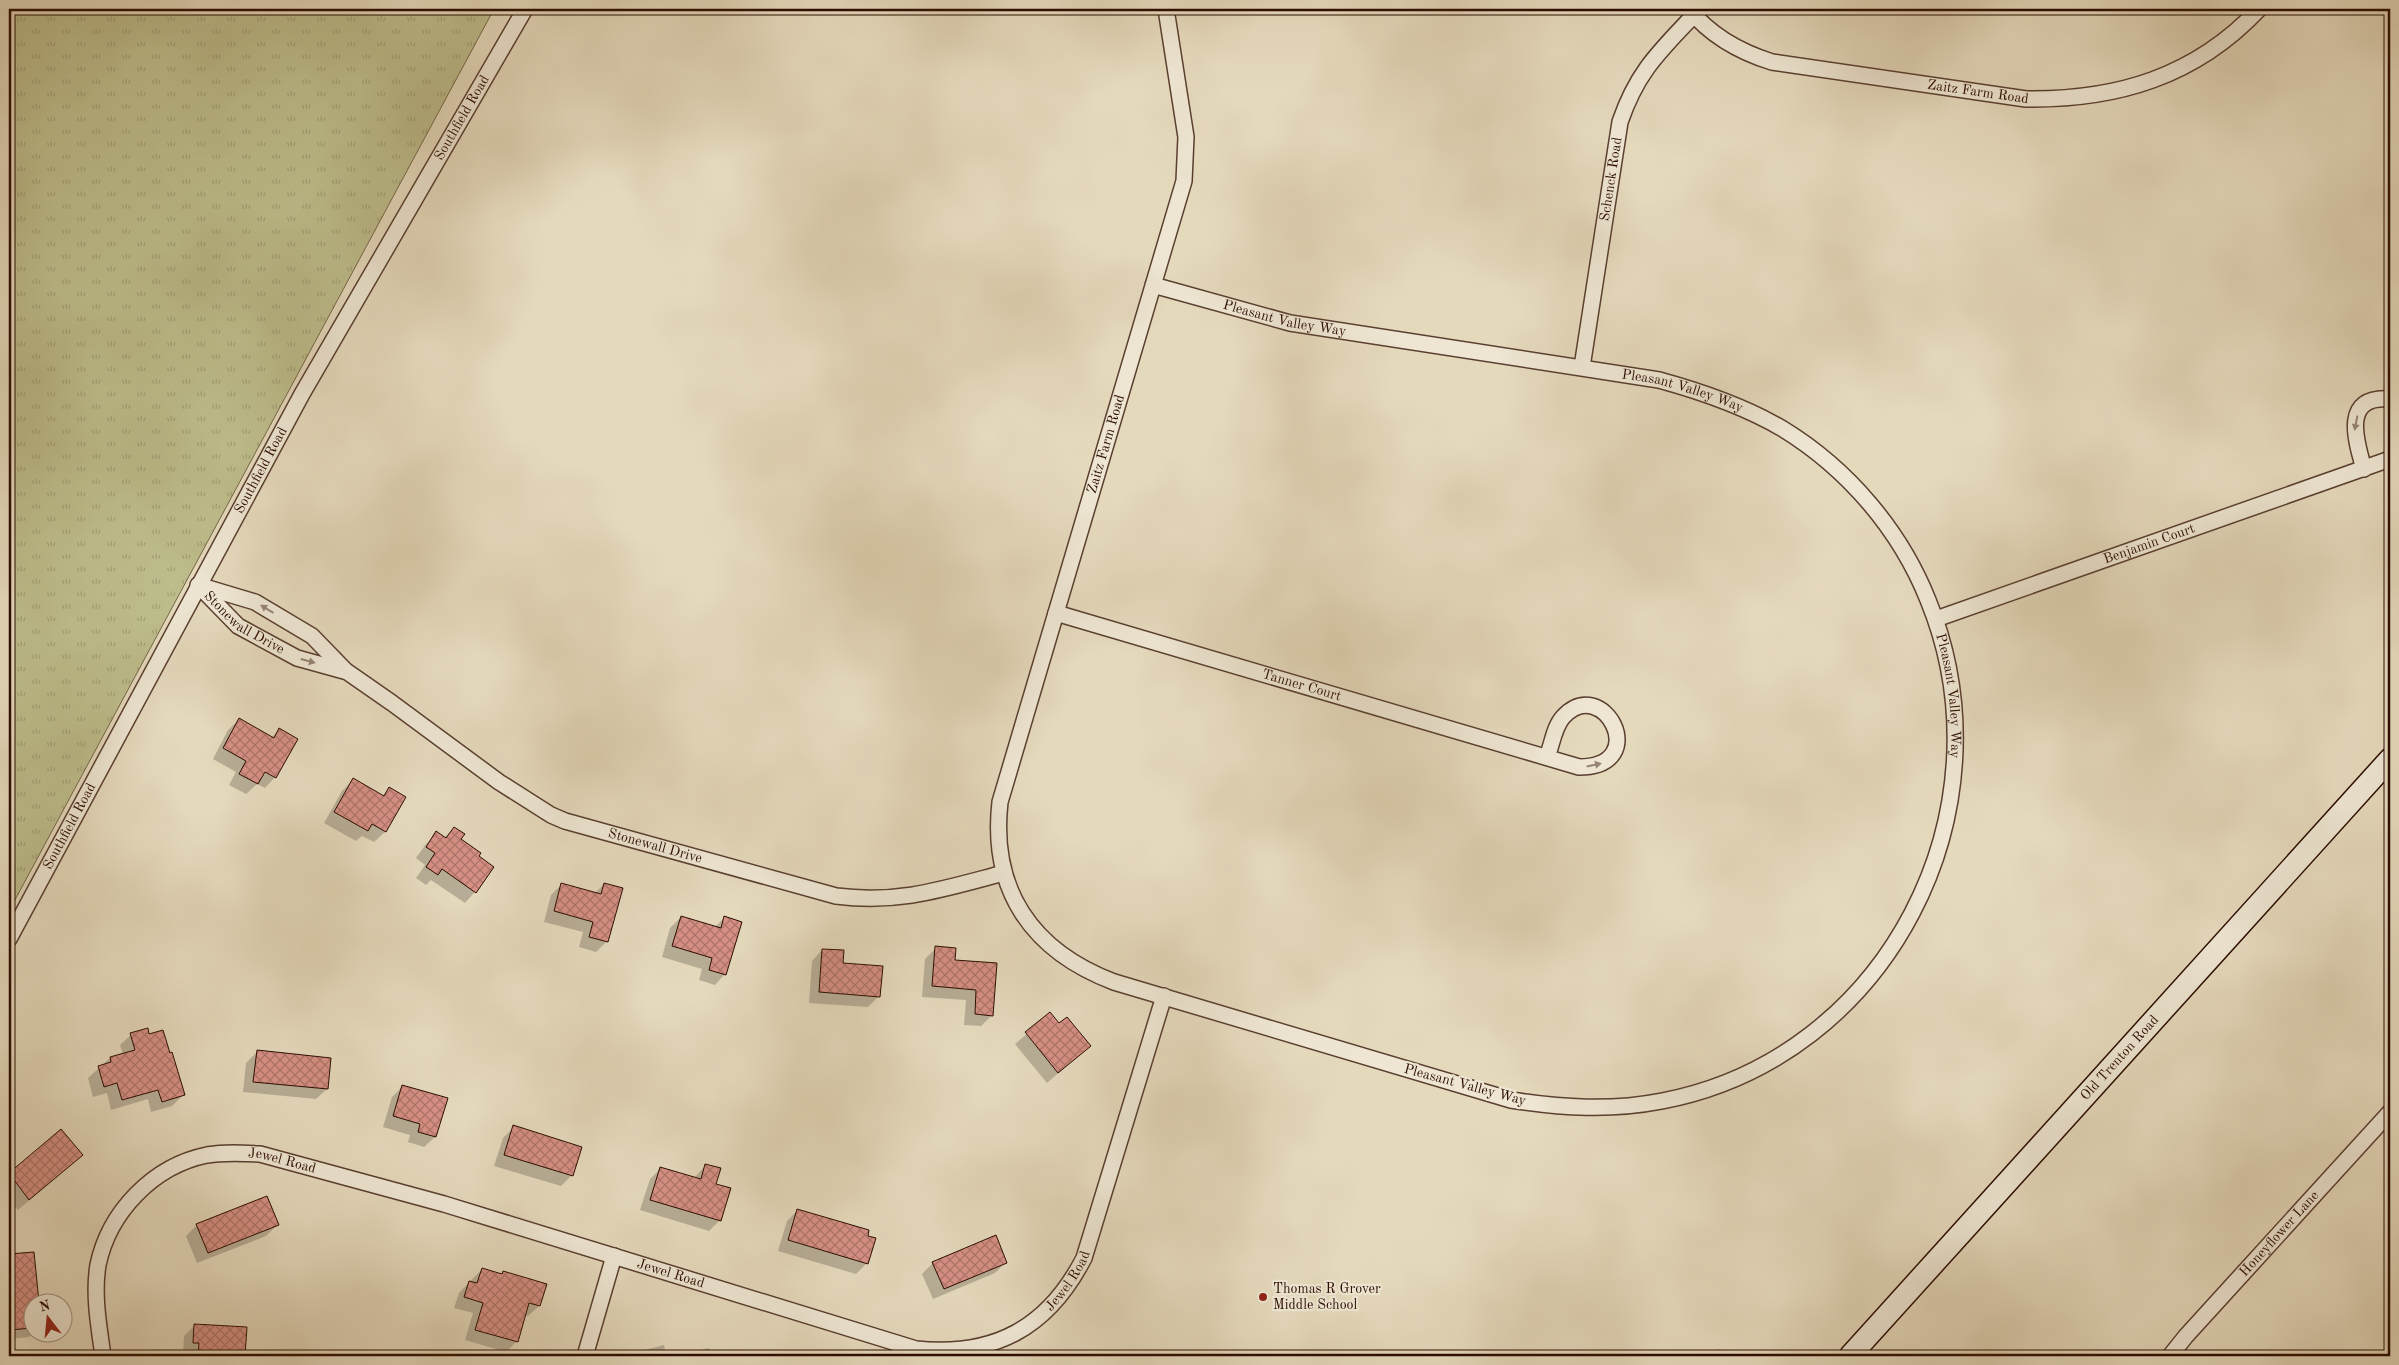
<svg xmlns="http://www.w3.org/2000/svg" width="2399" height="1365" font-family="'Old Standard TT',serif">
<defs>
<pattern id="grass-tufts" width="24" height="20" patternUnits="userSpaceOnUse" patternTransform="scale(1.25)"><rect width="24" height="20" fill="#bdbc8b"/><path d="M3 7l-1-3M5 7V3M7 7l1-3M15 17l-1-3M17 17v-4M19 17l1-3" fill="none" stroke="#a3a076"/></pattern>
<pattern id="building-cross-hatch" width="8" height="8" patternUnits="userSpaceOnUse" patternTransform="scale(1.25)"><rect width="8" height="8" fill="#d69084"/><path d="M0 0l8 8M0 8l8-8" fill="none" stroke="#ae746a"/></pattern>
</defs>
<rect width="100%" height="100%" fill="#e5d9bc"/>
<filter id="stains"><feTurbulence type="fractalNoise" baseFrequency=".004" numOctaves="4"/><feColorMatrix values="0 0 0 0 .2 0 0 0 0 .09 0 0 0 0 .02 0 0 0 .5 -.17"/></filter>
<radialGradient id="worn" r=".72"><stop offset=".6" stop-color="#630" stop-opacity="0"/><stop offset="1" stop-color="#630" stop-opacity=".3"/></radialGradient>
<path fill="url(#grass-tufts)" stroke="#746446" d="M9,9H494L9,911Z"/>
<g fill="#0003">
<path d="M239,720L271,738L279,730L275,777L265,788L257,784L246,794L229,785L236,772L213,759L228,730Z"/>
<path d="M353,780L382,796L389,789L404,798L385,832L374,842L362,836L356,841L324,823L342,791Z"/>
<path d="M454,828L459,840L475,892L465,903L431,880L426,885L416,878L425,865L416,858L426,844L437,833L444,838Z"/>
<path d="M562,884L595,893L604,884L607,941L596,952L579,947L583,932L544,922L551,895Z"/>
<path d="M681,917L715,927L724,918L725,974L715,985L699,980L702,969L662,957L670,928Z"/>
<path d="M936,948L954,961L996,964L992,1015L981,1026L964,1025L966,1000L922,997L925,959Z"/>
<path d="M822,950L879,996L868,1007L809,1003L812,961Z"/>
<path d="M1050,1014L1059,1025L1089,1046L1047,1083L1015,1044Z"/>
<path d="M131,1035L148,1036L183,1095L172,1106L151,1112L148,1099L111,1110L107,1093L93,1097L88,1078L110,1058L123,1054L120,1045Z"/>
<path d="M257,1052L327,1089L316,1099L243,1092L246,1063Z"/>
<path d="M403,1086L435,1137L424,1147L408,1142L410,1135L383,1127L392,1097Z"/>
<path d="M514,1127L572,1175L561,1186L494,1166L503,1138Z"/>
<path d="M61,1131L81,1155L18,1210L9,1199V1175Z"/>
<path d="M706,1165L715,1184L720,1220L709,1231L640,1210L650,1179L661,1168L694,1178Z"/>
<path d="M798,1210L867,1263L856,1274L778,1251L787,1221Z"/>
<path d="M197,1225H277L266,1236L197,1263L186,1236Z"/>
<path d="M33,1253L38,1302H32L34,1332L29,1337L9,1339V1256Z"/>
<path d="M1006,1262L995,1273L933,1299L922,1274L933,1263Z"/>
<path d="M482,1269L501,1275L503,1272L539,1306L528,1316L524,1315L516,1342L506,1352L465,1340L473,1313L454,1308L459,1293Z"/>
<path d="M195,1325L245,1328L243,1356H189V1353H183L184,1336Z"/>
<path d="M664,1345L666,1356H636L641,1351Z"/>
<path d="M709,1348L711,1356H676Z"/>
<path d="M1719,1349L1722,1356H1697Z"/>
</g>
<g fill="url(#building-cross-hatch)" stroke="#2b0c01">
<path d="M239,718L274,738L279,728L298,739L276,778L265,772L258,784L239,774L246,761L223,748Z"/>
<path d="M353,778L384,796L389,787L406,797L386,832L372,824L368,831L334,812Z"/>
<path d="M454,827L465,834L461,839L481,853L479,856L494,867L476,893L442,869L438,875L426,867L435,853L426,847L436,831L446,838Z"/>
<path d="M561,883L601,894L604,883L623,888L608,942L589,937L593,922L554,911Z"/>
<path d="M681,916L721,928L724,916L742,922L726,975L709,970L712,958L672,946Z"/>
<path d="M935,946L956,948L955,960L997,963L993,1016L975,1014L976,990L932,986Z"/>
<path d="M822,949L844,950L843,963L883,966L880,997L819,992Z"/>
<path d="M1050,1012L1059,1023L1067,1017L1091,1046L1058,1073L1025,1032Z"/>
<path d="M148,1028L149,1034L163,1030L170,1053L172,1052L185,1095L162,1102L158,1090L122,1100L117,1083L104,1087L98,1066L111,1062L110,1057L135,1050L130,1033Z"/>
<path d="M257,1050L331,1058L328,1089L253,1082Z"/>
<path d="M402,1085L448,1098L436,1137L418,1132L420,1124L393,1116Z"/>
<path d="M513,1125L582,1147L573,1176L504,1155Z"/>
<path d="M61,1129L83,1155L29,1200L9,1173Z"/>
<path d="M705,1164L721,1168L716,1184L731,1188L721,1221L650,1200L660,1167L701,1179Z"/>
<path d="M267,1196L279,1225L208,1253L196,1224Z"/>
<path d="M797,1209L869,1230L868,1236L876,1238L868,1264L788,1240Z"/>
<path d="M996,1235L1007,1263L944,1289L932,1262Z"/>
<path d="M34,1252L39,1302H32V1328L10,1330L9,1254Z"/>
<path d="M482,1268L502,1274L503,1271L547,1284L540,1306L529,1303L518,1342L475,1330L483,1303L464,1297L469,1281L477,1283Z"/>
<path d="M194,1324L247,1327L245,1356H198L199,1343H193Z"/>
</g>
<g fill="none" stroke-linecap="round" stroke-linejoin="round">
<g stroke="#5a3f30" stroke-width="18">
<g id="street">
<path id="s1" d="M1689,9C1710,35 1740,52 1772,62L2026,99C2117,100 2195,77 2259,9"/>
<path id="s2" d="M1153,285L1290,323L1659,380C1703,392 1744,406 1783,429C1848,469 1900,530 1928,600C2014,810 1888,1058 1662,1101C1611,1111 1562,1108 1511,1100L1114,982C1032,951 990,890 1000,802L1184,181L1186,137L1166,9"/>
<path id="s3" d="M1582,367L1620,122C1637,72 1659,52 1694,15"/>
<path d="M2364,469C2356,441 2341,395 2390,399"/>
<path id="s4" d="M198,585L255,602L312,636L346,671L392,703L499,782L551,815L565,821L836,896C900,904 943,889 1004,873"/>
<path id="s5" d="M199,586L238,626L297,658L344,671"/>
<path id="s6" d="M1056,613L1579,767C1653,767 1603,673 1563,717C1554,727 1552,745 1547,757"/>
<path id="s7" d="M1936,619L2390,459"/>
<path id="s8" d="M9,939L302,394L525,9"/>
<path id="s9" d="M103,1356C99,1327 93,1295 98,1265C109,1212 153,1166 207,1155C225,1152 242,1153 260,1154L444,1204L916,1349C994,1357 1048,1328 1084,1258L1164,996"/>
<path d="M585,1356L614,1256"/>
<path id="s10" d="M2170,1356L2186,1336L2390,1112"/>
</g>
</g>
<g stroke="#2b0c01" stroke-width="24">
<g id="secondary">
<path id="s11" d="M1850,1356L2390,759"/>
</g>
</g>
<use href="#street" stroke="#eee6d3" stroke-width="15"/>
<use href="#secondary" stroke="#eee6d3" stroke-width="21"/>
</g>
<defs><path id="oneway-solid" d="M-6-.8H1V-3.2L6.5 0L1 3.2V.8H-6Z" transform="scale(1.25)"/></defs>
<g fill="#968474">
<use href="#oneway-solid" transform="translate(2356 423) rotate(101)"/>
<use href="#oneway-solid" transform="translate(267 609) rotate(-149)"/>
<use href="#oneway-solid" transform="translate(308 661) rotate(15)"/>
<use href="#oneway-solid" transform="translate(1594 765) rotate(-12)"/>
</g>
<circle fill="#8f2418" stroke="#eee6d3" stroke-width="2" cx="1263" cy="1297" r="5"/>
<g text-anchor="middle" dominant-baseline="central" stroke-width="4.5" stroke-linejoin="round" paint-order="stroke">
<g font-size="14" fill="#2b0c01" stroke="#eee6d3">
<text stroke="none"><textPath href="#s1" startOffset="308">Zaitz Farm Road</textPath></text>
<text stroke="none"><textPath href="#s8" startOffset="938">Southfield Road</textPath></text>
<text stroke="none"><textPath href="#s3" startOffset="190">Schenck Road</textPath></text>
<text stroke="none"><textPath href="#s2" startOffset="136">Pleasant Valley Way</textPath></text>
<text stroke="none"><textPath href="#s2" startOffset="541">Pleasant Valley Way</textPath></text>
<text stroke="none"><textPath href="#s2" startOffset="2696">Zaitz Farm Road</textPath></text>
<text stroke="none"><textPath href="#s8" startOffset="532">Southfield Road</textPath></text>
<text stroke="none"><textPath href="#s7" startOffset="226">Benjamin Court</textPath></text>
<text stroke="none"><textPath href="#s5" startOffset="59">Stonewall Drive</textPath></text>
<text stroke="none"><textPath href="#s6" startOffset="256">Tanner Court</textPath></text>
<text stroke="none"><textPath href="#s2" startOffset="976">Pleasant Valley Way</textPath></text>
<text stroke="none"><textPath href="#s8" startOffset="128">Southfield Road</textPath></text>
<text stroke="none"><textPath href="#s4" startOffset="534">Stonewall Drive</textPath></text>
<text stroke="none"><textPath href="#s11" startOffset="402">Old Trenton Road</textPath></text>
<text transform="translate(1465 1085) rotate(15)">Pleasant Valley Way</text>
<text stroke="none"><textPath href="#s9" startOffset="331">Jewel Road</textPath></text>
<text stroke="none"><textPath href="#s10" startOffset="164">Honeyflower Lane</textPath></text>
<text stroke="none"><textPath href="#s9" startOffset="736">Jewel Road</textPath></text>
<text stroke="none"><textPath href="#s9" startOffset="1170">Jewel Road</textPath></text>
</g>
<g font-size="14" fill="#2b0c01" stroke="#eee6d3" text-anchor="start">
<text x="1273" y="1289">Thomas R Grover<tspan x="1273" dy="16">Middle School</tspan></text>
</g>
</g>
<rect width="2399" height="1365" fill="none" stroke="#e5d9bc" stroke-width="30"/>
<rect x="10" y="10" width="2379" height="1345" fill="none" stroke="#2b0c01" stroke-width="2.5"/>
<rect x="15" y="15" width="2369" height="1335" fill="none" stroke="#2b0c01"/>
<g transform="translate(48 1318) rotate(344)"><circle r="24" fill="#eee6d3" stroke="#a08f7f"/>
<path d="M0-4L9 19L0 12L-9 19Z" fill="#8f2418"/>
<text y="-8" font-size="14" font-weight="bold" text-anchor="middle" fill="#2b0c01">N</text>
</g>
<rect width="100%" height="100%" filter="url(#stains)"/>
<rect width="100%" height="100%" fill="url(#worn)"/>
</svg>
